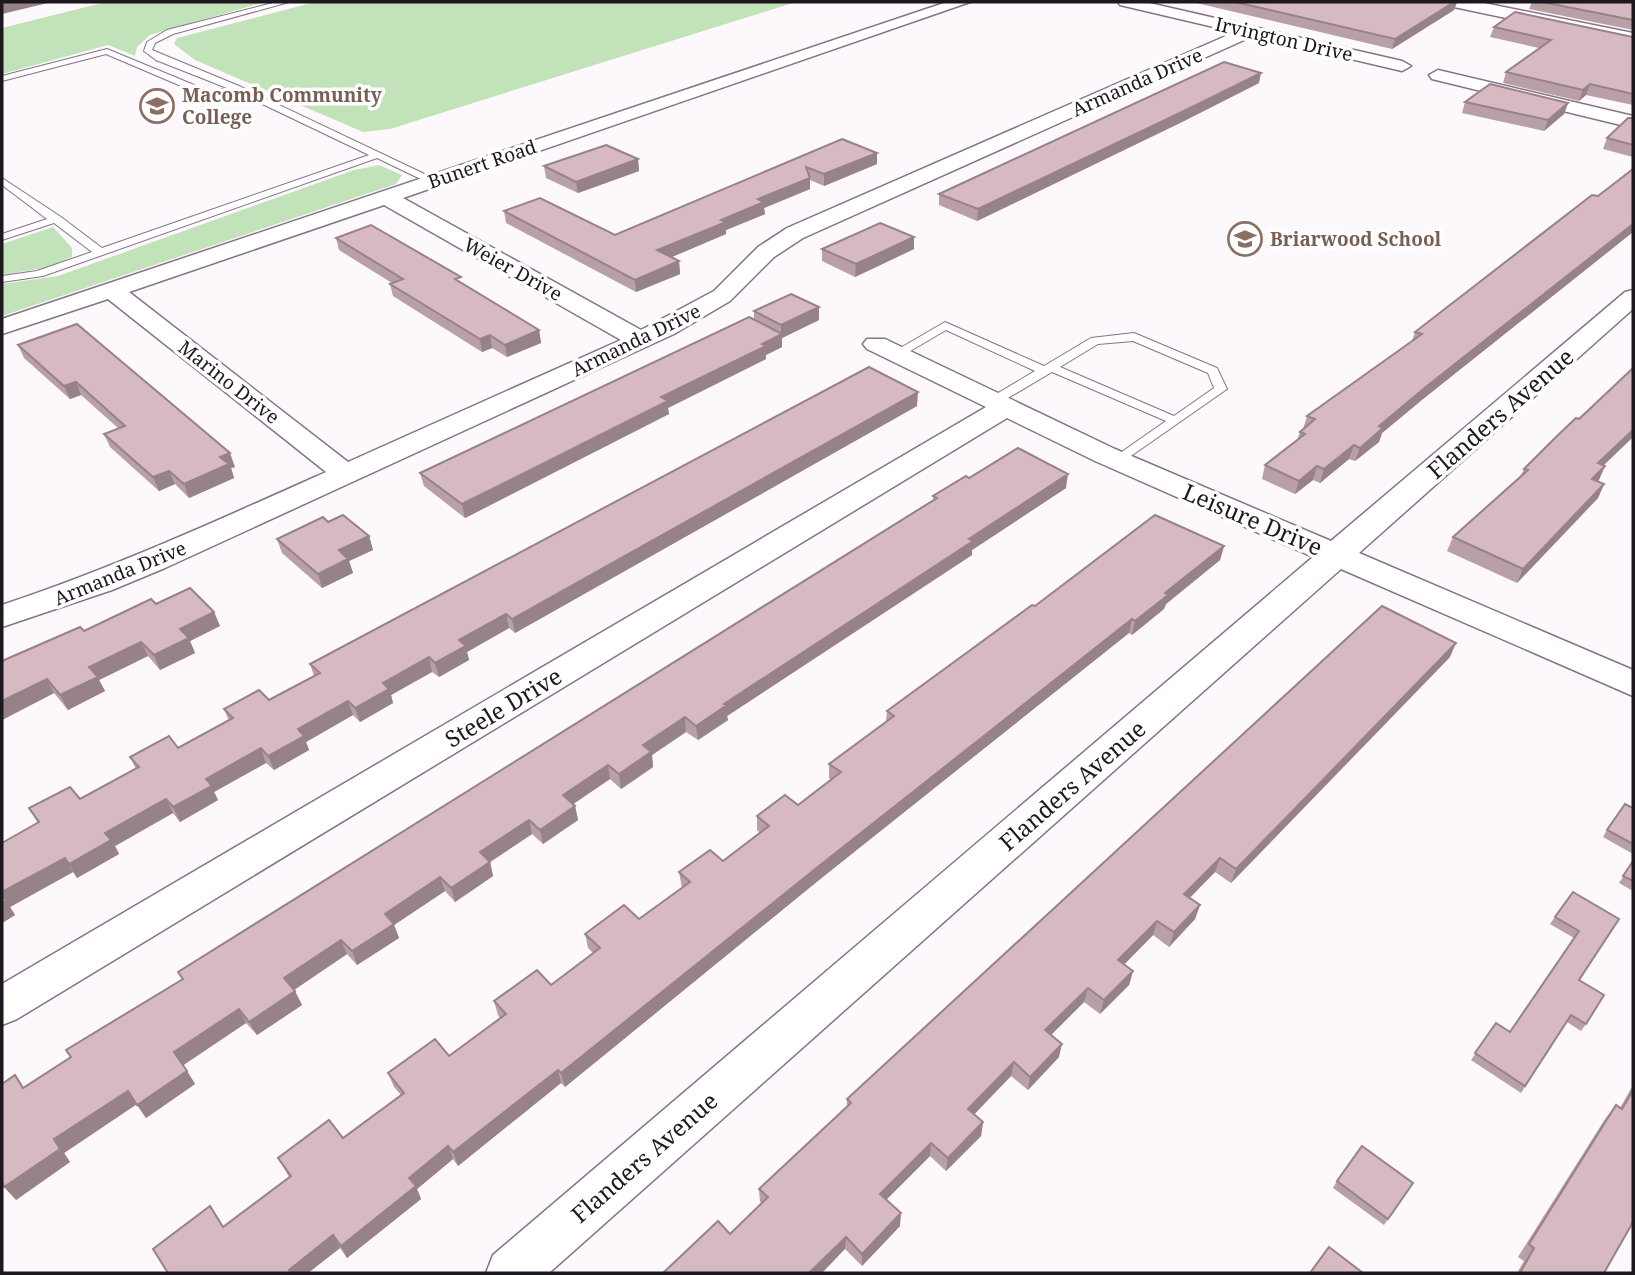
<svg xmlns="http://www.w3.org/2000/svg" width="1635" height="1275" font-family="'Noto Serif',serif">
<rect width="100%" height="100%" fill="#fcf8fc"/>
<g fill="#c2e3b9">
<path d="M106,2H265L150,35L137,47L135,56L108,45L2,74V28Z"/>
<path d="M315,2H796L390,129L363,132L195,60L174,44L177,38Z"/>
<path d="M379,165L402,175L396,184L2,316V284L58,276L354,170Z"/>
<path d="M53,227L72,248V257L49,267L2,275V244Z"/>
</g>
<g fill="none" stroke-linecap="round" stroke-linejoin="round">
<g stroke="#857388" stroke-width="2">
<g id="lane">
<path d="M277,2H289L173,34L155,43L152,50L239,86L435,179V183H429L377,158L43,276L2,282V276L37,271L92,252L54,223L2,240V234L47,219L2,185V178L61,217L102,248L369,155L235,91L207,97L106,54L2,81V76L107,49L211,92L227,88L156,60L144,51L147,42L167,30Z"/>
<path d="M945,322L1044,366L1091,338L1134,333L1217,368L1227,389L1118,465L1111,461L1113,458L1166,421L1052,372L996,405H988V399L1035,371L946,330L900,357H892L890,354ZM1133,341L1208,373L1214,388L1174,416L1060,367L1098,344Z"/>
</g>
</g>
<g stroke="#857388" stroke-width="3">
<g id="street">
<path d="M947,2H970L403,198L641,330L714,291L758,247L787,228L1235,32L1120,5L1118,2H1145L1402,61L1411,66L1402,71L1253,36L803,238L774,257L730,301L674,334L165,568L112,590L2,627V605C113,568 219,520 326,472L108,299L2,334V319ZM384,205L621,340L348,462L129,292Z"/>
<path d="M1438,70L1633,116V128L1432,79L1429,75Z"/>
<path d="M1633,290V309L1359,553L1633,670V696L1341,569L549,1273H486L493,1255L1313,557L1095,461L1007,418L17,1019L2,1025V984L986,407L867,349L863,344L867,339H885L1115,449L1331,541L1625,292Z"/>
</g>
</g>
<g stroke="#857388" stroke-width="3">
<path id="secondary" d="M1445,2H1479L1633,33V45L1454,7Z"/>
</g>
<use href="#lane" fill="#fff" fill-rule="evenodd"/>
<use href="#street" fill="#fff" fill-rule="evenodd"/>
<use href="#secondary" fill="#fff" fill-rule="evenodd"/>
</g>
<g fill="#b99fa6">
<path d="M1192,2H1457L1454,10L1392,49Z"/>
<path d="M1532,2H1633V30L1529,9Z"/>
<path d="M1494,27L1633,37V105L1586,95L1579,101L1503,83L1506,72L1539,48L1490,37Z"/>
<path d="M1259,83L1182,122L977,221L939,205V194Z"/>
<path d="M1465,102L1568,103L1564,114L1544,131L1462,113Z"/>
<path d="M1633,118V157L1603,149L1607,138Z"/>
<path d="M842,139L877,153V164L824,186L810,180V189L764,208L765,214L726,230V234L671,257L679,261L680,274L636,292L506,223L504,211L615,235Z"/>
<path d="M638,159L639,171L578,193L546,178L544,166Z"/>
<path d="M1633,169V232L1423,399L1382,433L1379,442L1355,461L1349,459L1320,483L1313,480L1295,494L1262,479L1265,465L1297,440L1300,432L1303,429L1307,416L1412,341L1415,332Z"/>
<path d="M336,238L462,283L539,330L541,343L507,357L492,348L482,352L393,296L390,284L392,283L339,250Z"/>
<path d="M822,249H914L855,277L822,261Z"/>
<path d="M819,307V320L782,338V347L766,355V359L668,408L669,414L465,518L424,486L420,473L754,320V311Z"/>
<path d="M18,345L235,467L231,468L234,478L189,498L175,484L159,491L110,447L104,434L118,428L81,395L70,399L24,358Z"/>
<path d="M1633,368V437L1603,466L1597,481L1604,484L1598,498L1517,583L1447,551L1453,537L1520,477L1524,469Z"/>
<path d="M917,406L515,633L509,628L467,652L469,660L439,677L432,672L391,695L393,703L360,722L353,715L306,742L309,750L274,770L266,763L214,792L218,800L180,822L173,813L115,846L119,854L77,878L73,872L10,907L15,915L2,923L38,823L29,808L80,799L136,769L130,757L178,748L229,721L224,709L269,700L314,676L310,664Z"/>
<path d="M969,478L1066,488L972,550V555L727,716L728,720L698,740L686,732L652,755L653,767L621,789L610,779L573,804L575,806L578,820L543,844L532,834L490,862L493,876L455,902L445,891L394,925L399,938L357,965L347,954L294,990L302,1005L257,1035L246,1023L183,1065L195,1084L146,1118L137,1104L64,1153L70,1162L16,1200L71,1058L182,980L178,972L933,501V496Z"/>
<path d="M328,522L369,536L373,550L349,561L353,573L322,588L282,553L277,539Z"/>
<path d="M1224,546L1220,560L1166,604L1164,609L1132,635L1129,633L819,880L565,1087L561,1083L458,1166L453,1159L417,1189L421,1199L347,1258L340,1248L308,1273H168L223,1226L289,1177L278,1158L343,1138L401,1095L394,1087L388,1073L449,1056L500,1018L498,1015L494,1001L551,985L593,953L588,948L585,934L639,919L682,888L679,872L723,861L760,833L757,830V816L798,805L831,780L829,778V764L886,722L887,711L1035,606Z"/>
<path d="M156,604L214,612L220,626L190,641L195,653L160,670L148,656L99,680L105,691L68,710L54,693L2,720L84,631Z"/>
<path d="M1450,657L1231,883L1215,872L1190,898L1200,905L1195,919L1169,947L1153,935L1124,964L1133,971L1129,985L1100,1014L1084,1002L1051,1035L1059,1057L1028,1090L1011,1076L974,1114L983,1122L981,1136L946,1171L930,1156L886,1200L900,1226L862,1266L845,1249L730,1234L762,1203L760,1202L759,1189L847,1106V1099Z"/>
<path d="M1633,808V854L1603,837L1607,830Z"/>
<path d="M1633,861V891L1619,883Z"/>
<path d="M1555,917L1619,919L1579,980L1586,1024L1581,1031L1567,1022L1521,1093L1471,1060L1496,1023L1510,1032L1574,938L1550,924Z"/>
<path d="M1633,1085V1222L1604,1273H1517L1524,1261L1518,1257L1605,1119L1616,1105L1620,1108Z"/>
<path d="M1337,1181L1413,1183L1384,1225L1333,1188Z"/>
</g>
<g fill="#968287">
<path d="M2,2H52L2,14Z"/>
<path d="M1454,2H1457L1454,10L1392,49L1395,39Z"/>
<path d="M1261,73L1259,83L1182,122L977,221L978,209Z"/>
<path d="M1590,84L1586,95L1579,101L1583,90Z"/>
<path d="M1568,103L1564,114L1544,131L1548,120Z"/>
<path d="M877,153V164L824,186V174Z"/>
<path d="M638,159L639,171L578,193L576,182Z"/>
<path d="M810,178V189L764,208L765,214L726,230V234L658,263L657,250L721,220L758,199Z"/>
<path d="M1633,224V232L1423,399L1382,433L1379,442L1355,461L1360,448L1379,426L1427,386Z"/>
<path d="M914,237V249L855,277L856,264Z"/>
<path d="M679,261L680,274L636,292L635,280Z"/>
<path d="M819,307V320L782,338V347L766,355V359L668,408L669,414L465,518L462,504L781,334V325Z"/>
<path d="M539,330L541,343L507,357L505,345Z"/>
<path d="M490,335L492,348L482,352L480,339Z"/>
<path d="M76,382L81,395L70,399L64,386Z"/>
<path d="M918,392L917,406L515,633L512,619Z"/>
<path d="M1633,430V437L1591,477L1598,463Z"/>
<path d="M1354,445L1349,459L1320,483L1324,469Z"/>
<path d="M230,453L235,467L231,468L234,478L189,498L184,484L220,457Z"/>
<path d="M1317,466L1313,480L1295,494L1299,481Z"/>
<path d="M1605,466L1599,480L1586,493L1592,479Z"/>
<path d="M169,471L175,484L159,491L153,477Z"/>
<path d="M1068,474L1066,488L972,550V555L727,716L728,720L698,740L696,726L724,704Z"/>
<path d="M1604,484L1598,498L1517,583L1523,569Z"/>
<path d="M369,536L373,550L349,561L353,573L322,588L318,574L339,550Z"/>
<path d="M1224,546L1220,560L1166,604L1164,609L1132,635L1135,621L1165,593Z"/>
<path d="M214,612L220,626L190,641L195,653L160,670L154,655L180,629Z"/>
<path d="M506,614L509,628L467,652L469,660L439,677L435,663L459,640Z"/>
<path d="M1132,619L1129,633L819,880L565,1087L561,1073L819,866Z"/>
<path d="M141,642L148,656L99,680L105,691L68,710L60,695L89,667Z"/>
<path d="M1456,643L1450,657L1231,883L1236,869Z"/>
<path d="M429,657L432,672L391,695L393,703L360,722L355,708L383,683Z"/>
<path d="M47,679L54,693L2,720V701Z"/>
<path d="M348,701L353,715L306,742L309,750L274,770L268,756L298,729Z"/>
<path d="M685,717L686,732L652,755L653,767L621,789L619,774L643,745Z"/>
<path d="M261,748L266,763L214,792L218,800L180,822L173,807L206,779Z"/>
<path d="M608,765L610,779L566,809L563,795Z"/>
<path d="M166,799L173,813L115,846L119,854L77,878L69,864L105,833Z"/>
<path d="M575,806L578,820L543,844L540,830Z"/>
<path d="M529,820L532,834L490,862L493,876L455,902L451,888L480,852Z"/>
<path d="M65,858L73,872L10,907L15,915L2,923V892Z"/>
<path d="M1220,858L1215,872L1179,908L1184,894Z"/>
<path d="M440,877L445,891L394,925L399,938L357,965L352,951L385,914Z"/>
<path d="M1200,905L1195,919L1169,947L1174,932Z"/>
<path d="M1157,921L1153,935L1115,974L1118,960Z"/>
<path d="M341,940L347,954L291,992L284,978Z"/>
<path d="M1133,971L1129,985L1100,1014L1104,1000Z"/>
<path d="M1088,988L1084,1002L1042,1044L1045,1030Z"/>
<path d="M295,991L302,1005L257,1035L249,1022Z"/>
<path d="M239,1009L246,1023L182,1066L174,1052Z"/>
<path d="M1062,1044L1059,1057L1028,1090L1030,1077Z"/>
<path d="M1014,1062L1011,1076L966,1123L968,1109Z"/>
<path d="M558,1070L561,1083L458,1166L453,1152Z"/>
<path d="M187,1071L195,1084L146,1118L137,1105Z"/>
<path d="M128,1091L137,1104L64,1153L70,1162L16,1200L4,1187L54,1139Z"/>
<path d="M983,1122L981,1136L946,1171L948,1158Z"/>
<path d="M931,1143L930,1156L879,1207L880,1194Z"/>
<path d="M448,1146L453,1159L417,1189L421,1199L347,1258L341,1246L409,1178Z"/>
<path d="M901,1213L900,1226L862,1266V1254Z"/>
<path d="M333,1235L340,1248L308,1273H292L289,1270Z"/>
<path d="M846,1237L845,1249L822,1273H809Z"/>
</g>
<g fill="#d7b9c1" stroke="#968287" stroke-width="2">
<path d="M1235,2H1454L1395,39Z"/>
<path d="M1542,2H1633V20Z"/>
<path d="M1515,12L1633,37V94L1590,84L1583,90L1506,72L1551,40L1494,27Z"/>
<path d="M1224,62L1261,73L1184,111L978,209L939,194Z"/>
<path d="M1490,84L1568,103L1548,120L1465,102Z"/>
<path d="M1628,118H1633V145L1607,138Z"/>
<path d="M842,139L877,153L824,174L806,167L810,178L758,199L764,202L721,220L726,222L657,250L679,261L635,280L504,211L540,198L615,235Z"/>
<path d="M606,145L638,159L576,182L544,166Z"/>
<path d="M1633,169V224L1427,386L1379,426L1383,428L1360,448L1354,445L1324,469L1317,466L1299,481L1265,465L1305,434L1300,432L1315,419L1307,416L1422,334L1415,332L1592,195L1598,196Z"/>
<path d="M880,223L914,237L856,264L822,249Z"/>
<path d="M371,225L461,277L455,279L539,330L505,345L490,335L480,339L390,284L403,279L336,238Z"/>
<path d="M791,294L819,307L781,325L754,311Z"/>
<path d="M749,317L782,334L762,344L766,346L661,397L668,401L462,504L420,473Z"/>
<path d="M77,324L230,453L220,457L229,464L184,484L169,471L153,477L104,434L125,426L76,382L64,386L18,345Z"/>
<path d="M869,367L918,392L512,619L506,614L459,640L466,646L435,663L429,657L383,683L389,689L355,708L348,701L298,729L304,736L268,756L261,748L206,779L212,786L173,807L166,799L105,833L111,840L69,864L65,858L2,892V843L39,822L29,808L70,787L80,799L139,767L130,757L169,736L178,748L233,718L224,709L259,690L269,700L320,673L310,664Z"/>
<path d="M1633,368V430L1598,463L1605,466L1592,479L1604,484L1523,569L1453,537L1528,470L1524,469L1556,437L1576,418L1579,419Z"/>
<path d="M1018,448L1068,474L969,539L973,541L724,704L727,705L696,726L685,717L643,745L651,752L619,774L608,765L563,795L575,806L540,830L529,820L480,852L490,862L451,888L440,877L385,914L394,924L352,951L341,940L284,978L295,991L249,1022L239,1009L174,1052L187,1071L137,1105L128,1091L54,1139L60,1149L4,1187L2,1182V1084L15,1075L23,1088L71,1057L66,1050L183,979L178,972L937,498L933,496L966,476L969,478Z"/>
<path d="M343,515L369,536L339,550L348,559L318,574L277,539L323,517L328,522Z"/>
<path d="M1155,515L1224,546L1165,593L1168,595L1135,621L1132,619L819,866L561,1073L558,1070L453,1152L448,1146L409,1178L416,1186L341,1246L333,1235L289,1270L292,1273H168L153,1249L210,1206L223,1227L291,1176L278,1158L329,1120L343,1138L404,1093L388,1073L435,1039L449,1056L506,1014L494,1001L537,970L551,985L600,948L585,934L624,905L639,919L690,882L679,872L710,850L723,861L769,826L757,816L785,795L798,805L841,772L829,764L894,716L887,711L1032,605L1035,606Z"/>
<path d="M190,588L214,612L180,629L189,638L154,655L141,642L89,667L98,677L60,695L47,679L2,701V661L80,627L84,631L151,599L156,604Z"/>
<path d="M1382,606L1456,643L1236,869L1220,858L1184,894L1200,905L1174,932L1157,921L1118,960L1133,971L1104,1000L1088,988L1045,1030L1062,1044L1030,1077L1014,1062L968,1109L983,1122L948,1158L931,1143L880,1194L901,1213L862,1254L846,1237L809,1273H663L718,1221L730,1234L768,1197L759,1189L851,1103L847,1099Z"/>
<path d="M1625,804L1633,808V844L1607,830Z"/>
<path d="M1633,861V881L1623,876Z"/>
<path d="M1573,892L1619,919L1579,980L1604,995L1586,1024L1571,1015L1525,1086L1475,1053L1496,1023L1510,1032L1579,931L1555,917Z"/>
<path d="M2,895L6,901L2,903Z"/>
<path d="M1633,1090V1222L1604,1273H1520L1534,1248L1529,1244L1616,1105L1622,1109Z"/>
<path d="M1362,1146L1413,1183L1388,1219L1337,1181Z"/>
<path d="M1329,1247L1363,1273H1310Z"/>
</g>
<defs>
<g id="university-ring" transform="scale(1.75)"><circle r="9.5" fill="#fff" stroke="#8d6e63" stroke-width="1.5"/><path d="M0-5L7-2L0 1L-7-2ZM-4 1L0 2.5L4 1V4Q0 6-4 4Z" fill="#8d6e63"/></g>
<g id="school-ring" transform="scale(1.75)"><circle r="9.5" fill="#fff" stroke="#8d6e63" stroke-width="1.5"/><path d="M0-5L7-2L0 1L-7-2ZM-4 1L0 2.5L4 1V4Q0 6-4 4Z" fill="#8d6e63"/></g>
</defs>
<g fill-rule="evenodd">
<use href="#university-ring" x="157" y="106"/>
<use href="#school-ring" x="1245" y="239"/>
</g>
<g text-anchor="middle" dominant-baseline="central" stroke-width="7" stroke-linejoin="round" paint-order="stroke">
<g font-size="19" fill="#1d171f" stroke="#fff">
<text transform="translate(1284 39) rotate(13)">Irvington Drive</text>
<text transform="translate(1137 82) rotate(-24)">Armanda Drive</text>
<text transform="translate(482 164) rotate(-19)">Bunert Road</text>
<text transform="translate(513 269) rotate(29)">Weier Drive</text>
<text transform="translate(636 340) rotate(-26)">Armanda Drive</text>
<text transform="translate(229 382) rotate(38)">Marino Drive</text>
<text transform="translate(120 573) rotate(-22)">Armanda Drive</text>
</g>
<g font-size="19" font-weight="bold" fill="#785e54" stroke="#fff" text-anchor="start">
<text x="182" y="95">Macomb Community<tspan x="182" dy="22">College</tspan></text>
<text x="1270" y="239">Briarwood School</text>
</g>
<g font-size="23" fill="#1d171f" stroke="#fff">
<text transform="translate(1500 413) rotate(-41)">Flanders Avenue</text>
<text transform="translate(1253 519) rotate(23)">Leisure Drive</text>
<text transform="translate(503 707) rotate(-31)">Steele Drive</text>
<text transform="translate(1072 785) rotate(-41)">Flanders Avenue</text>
<text transform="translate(644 1157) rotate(-41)">Flanders Avenue</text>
</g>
</g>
<rect width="1635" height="1275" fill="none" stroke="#1d171f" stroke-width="7"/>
</svg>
